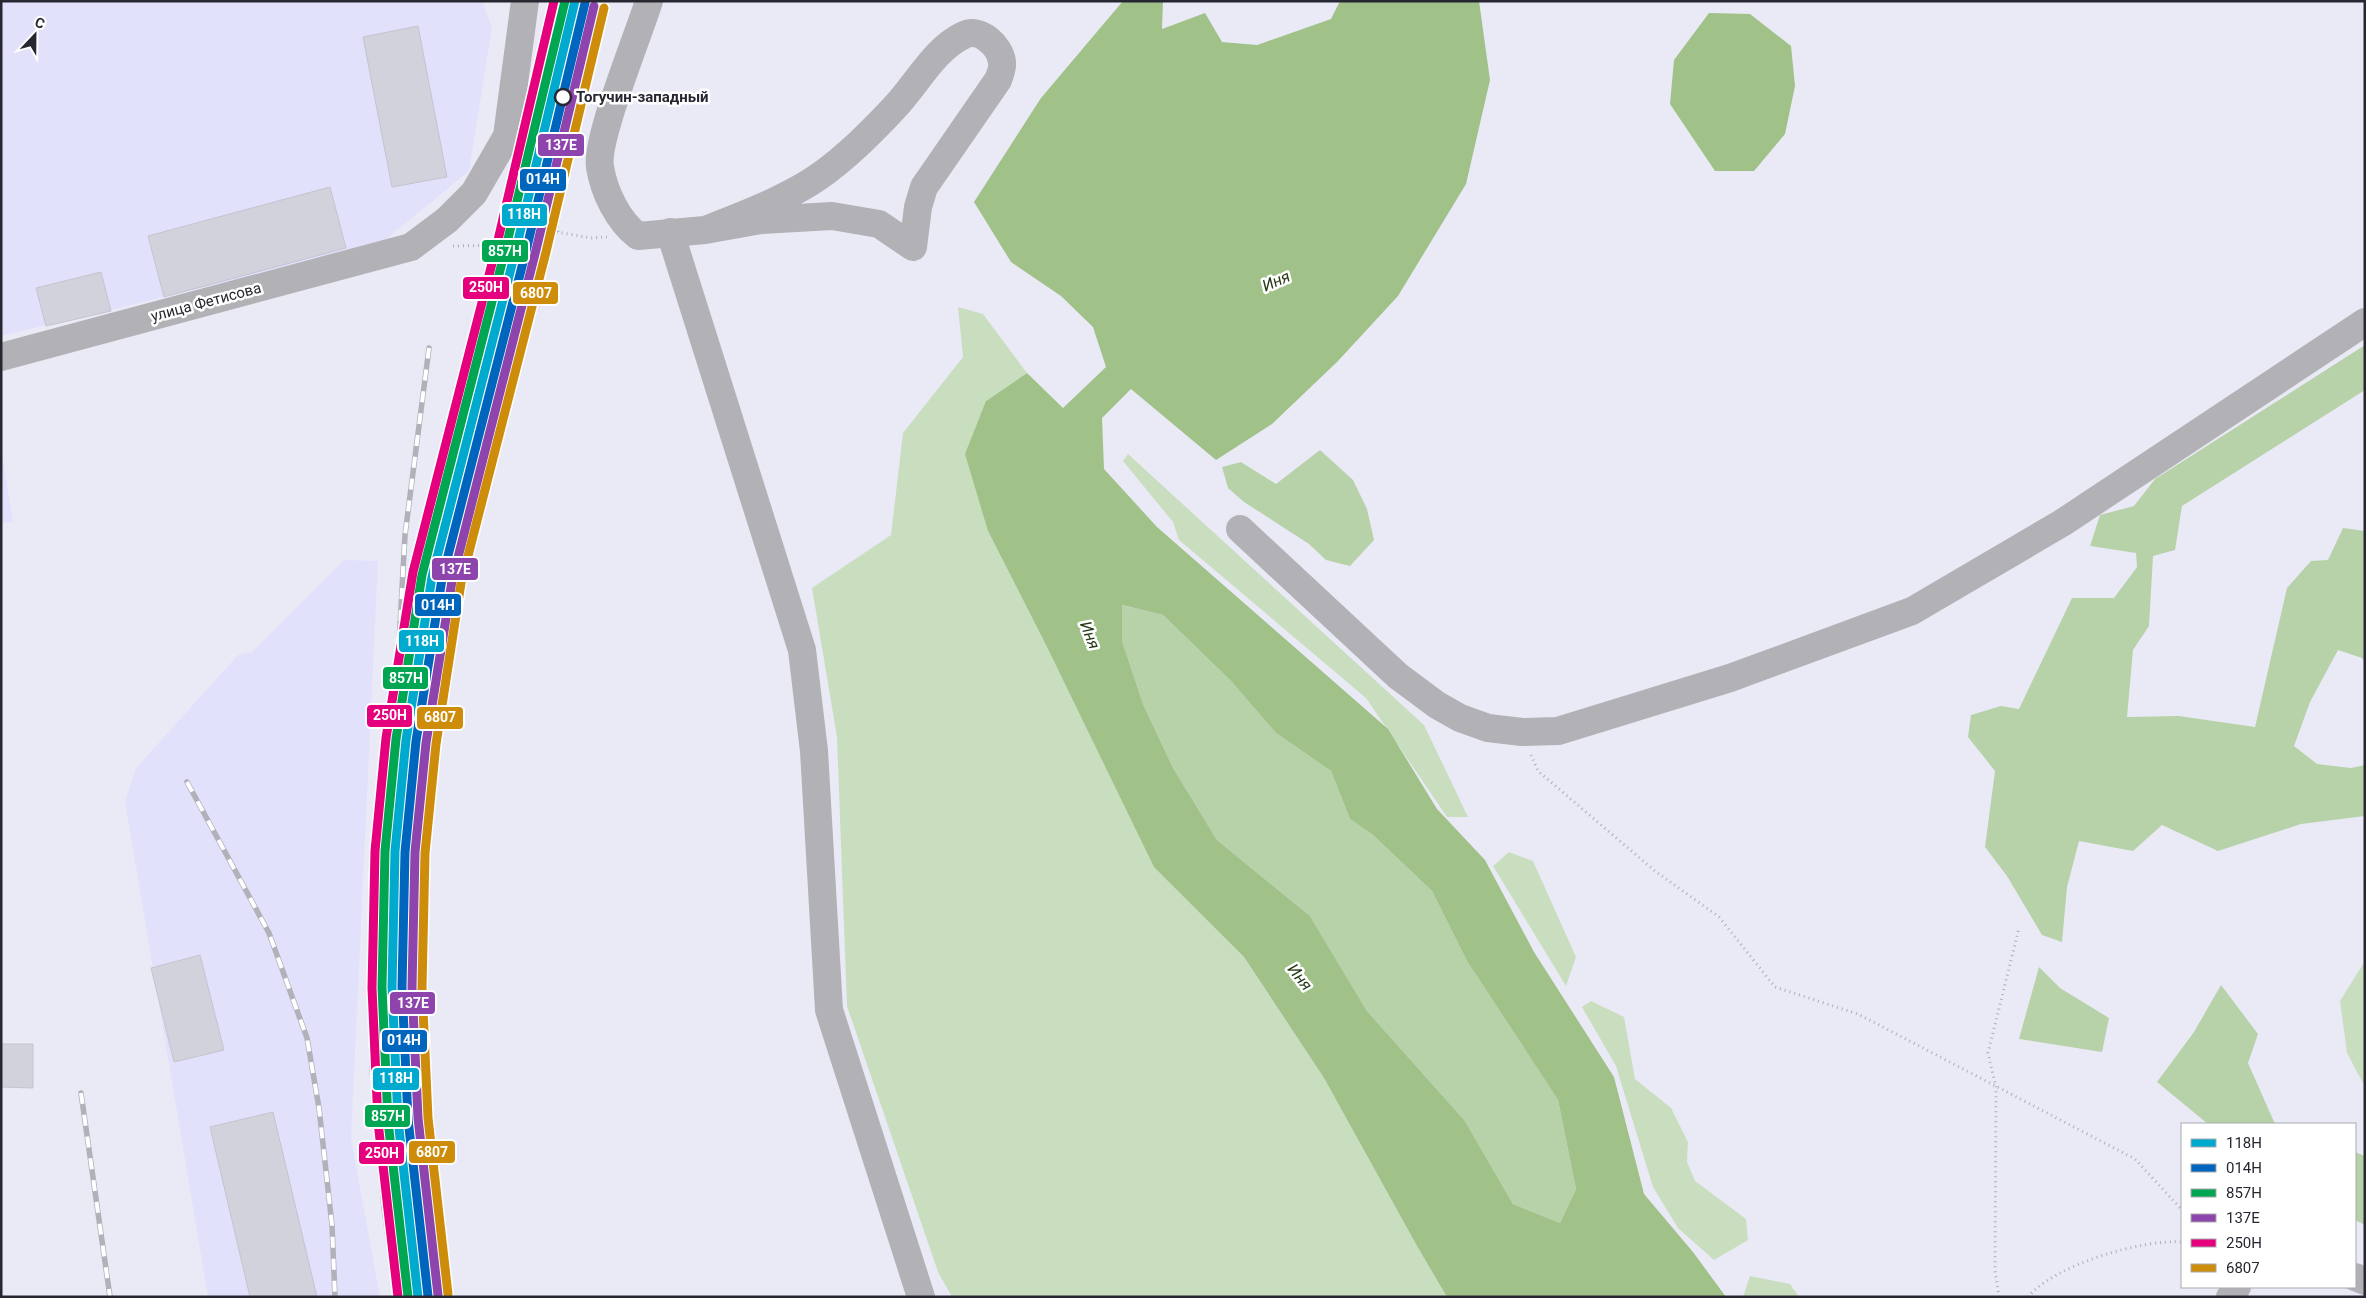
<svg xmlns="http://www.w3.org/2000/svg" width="2366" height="1298" font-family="Roboto,sans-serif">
<rect width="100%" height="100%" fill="#eaeaf7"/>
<g fill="#e1e1fb">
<path d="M1,1H482L492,28L469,171L378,246L1,336Z"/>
<path d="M1,448L13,522L1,523Z"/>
<path d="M344,560L378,561L351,1138L380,1297H208L125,801L136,768L238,655L252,652Z"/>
</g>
<g fill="#c9debf">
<path d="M958,307L983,314L1027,373L986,401L988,531L1046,645L1154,866L1244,957L1324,1078L1417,1246L1447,1297H952L938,1272L847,1006L837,737L812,588L891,535L903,433L963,357Z"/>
<path d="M1128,454L1424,725L1468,817H1447L1366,698L1179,540L1173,522L1123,461Z"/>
<path d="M1509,852L1533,861L1576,957L1566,986L1493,866Z"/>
<path d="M2365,961V1087L2347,1053L2340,1001Z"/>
<path d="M1591,1001L1624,1017L1635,1079L1671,1108L1688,1142L1687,1162L1695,1181L1746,1219L1748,1240L1714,1260L1678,1228L1653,1187L1616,1066L1582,1007Z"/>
<path d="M1750,1276L1790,1284L1799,1297H1743Z"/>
</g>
<g fill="#b7d2a8">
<path d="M2365,345V390L2182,506L2175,550L2153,556L2149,626L2133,650L2127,717L2179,716L2255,727L2287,588L2311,561L2328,560L2343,528L2365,531V663L2362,658L2338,650L2310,702L2294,746L2317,764L2351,768L2365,765V816L2301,824L2218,851L2162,825L2133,851L2079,841L2067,887L2062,942L2042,935L2007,876L1985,847L1995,771L1968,737L1971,715L2001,706L2019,709L2072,598H2114L2137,567L2136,553L2090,546L2100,515L2134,506L2155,479Z"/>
<path d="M1320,450L1353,480L1367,509L1374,540L1350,566L1326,560L1309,544L1244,502L1228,488L1222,467L1241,462L1276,484Z"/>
<path d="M1121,605L1163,615L1231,681L1276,733L1331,771L1350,819L1373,835L1432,891L1467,961L1558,1100L1576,1189L1560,1223L1513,1204L1465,1121L1367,1011L1310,916L1217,840L1173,768L1143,704L1122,641Z"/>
<path d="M2039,967L2060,988L2109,1018L2102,1052L2019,1039Z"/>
<path d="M2221,985L2258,1034L2248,1063L2275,1124H2208L2157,1082L2194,1032Z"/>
<path d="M2355,1152L2365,1156V1225L2355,1220Z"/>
</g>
<g fill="#a0c188" fill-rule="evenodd">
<path d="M1123,1H1163L1162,29L1205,13L1222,42L1257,45L1331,19L1340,1H1479L1490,80L1466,184L1398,296L1337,362L1272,424L1216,460L1131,389L1102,418L1104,469L1157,527L1388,729L1437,809L1485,860L1534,952L1614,1077L1644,1194L1693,1252L1726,1297H1447L1417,1246L1324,1078L1244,957L1154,867L1046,645L988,531L965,454L986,401L1027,373L1063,408L1106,367L1093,327L1061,296L1011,262L974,202L1041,98ZM1122,605L1163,615L1231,681L1276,733L1331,771L1350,819L1373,835L1432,891L1467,961L1558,1100L1576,1189L1560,1223L1513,1204L1465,1121L1367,1011L1310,916L1217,840L1173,768L1143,704L1122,641Z"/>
<path d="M1709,13L1750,14L1791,46L1795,86L1785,134L1754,171H1715L1670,104L1674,60Z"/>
</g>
<g fill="#d2d2dd" stroke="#c3c4cf">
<path d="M418,26L447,177L392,187L363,37Z"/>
<path d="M330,187L346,248L164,297L148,236Z"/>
<path d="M101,272L111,311L46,326L36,288Z"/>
<path d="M200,955L224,1050L174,1062L151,968Z"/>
<path d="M1,1044H33V1088L1,1087Z"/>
<path d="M273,1112L317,1297H250L210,1127Z"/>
</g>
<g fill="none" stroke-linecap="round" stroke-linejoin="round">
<g stroke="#aeafb6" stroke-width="3" stroke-dasharray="1 4" stroke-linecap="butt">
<path d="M558,232L555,205L560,176"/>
<path d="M453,246L517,245L541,250L546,230L591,238L607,237"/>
<path d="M1531,755L1538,771L1655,871L1719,917L1775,987L1858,1014L2135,1159L2182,1210"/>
<path d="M1999,1297L1995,1270L1996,1087L1988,1053L2019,928"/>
<path d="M2028,1297C2054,1265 2142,1239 2182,1242"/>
</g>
<g stroke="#b1b1b6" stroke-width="28">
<path d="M649,1C639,34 595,140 600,167C604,192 618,221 638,236L705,230L761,220L832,216L879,224L913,247L918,207L924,187L998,80C1000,75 1003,67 1002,62C1000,46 980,27 964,35C934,49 917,84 894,108C869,135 840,164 809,183C776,203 741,216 705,230"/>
<path d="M670,232L802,650L814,751L829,1010L921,1297"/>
<path d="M1,357L411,247L447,220L474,193L507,136L525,1"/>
<path d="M1240,529L1398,676L1437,705L1460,718L1488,728L1522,732L1558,731L1730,678L1912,611L2062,523L2365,322"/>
<path d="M2355,1277L2365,1281"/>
<path d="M2230,1297L2237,1287"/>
</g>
<g stroke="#b1b1ba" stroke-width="5.5">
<g id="rail">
<path d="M399,643L405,535L429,348"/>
<path d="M187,782L269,933L307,1038L319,1108L332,1225L335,1297"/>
<path d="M81,1093L110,1297"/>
<path d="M396,1297L384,1208L372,1070L376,837L388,738L410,613L425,536L452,423"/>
</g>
</g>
<use href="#rail" stroke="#fff" stroke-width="4" stroke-dasharray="11" stroke-linecap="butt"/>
<g stroke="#fff" stroke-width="12">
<path id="rail-1" d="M418,1297L398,1120L392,987L395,851L406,740L432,577L517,245L575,1"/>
</g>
<g stroke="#fff" stroke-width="12">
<path id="rail-2" d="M428,1296L408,1119L402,987L405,852L416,741L442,579L527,247L585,3"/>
</g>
<g stroke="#fff" stroke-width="12">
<path id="rail-3" d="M408,1297L388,1121L382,987L385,851L396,739L422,575L507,243L565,1"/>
</g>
<g stroke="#fff" stroke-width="12">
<path id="rail-4" d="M438,1295L418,1118L412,987L415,852L426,743L452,581L536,250L594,6"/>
</g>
<g stroke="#fff" stroke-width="12">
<path id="rail-5" d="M398,1297L378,1122L372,988L375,851L386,738L413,572L498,240L554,1"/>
</g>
<g stroke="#fff" stroke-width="12">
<path id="rail-6" d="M448,1294L428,1118L422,987L425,853L436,744L461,583L546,252L604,8"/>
</g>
<use href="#rail-1" stroke="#00a9ce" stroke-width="9"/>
<use href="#rail-2" stroke="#0065bd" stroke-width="9"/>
<use href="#rail-3" stroke="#00a651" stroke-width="9"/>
<use href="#rail-4" stroke="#8e44ad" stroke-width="9"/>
<use href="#rail-5" stroke="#e5007d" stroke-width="9"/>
<use href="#rail-6" stroke="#cd8d0a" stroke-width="9"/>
</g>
<circle fill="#fff" stroke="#272732" stroke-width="2.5" cx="563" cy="97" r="8"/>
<g text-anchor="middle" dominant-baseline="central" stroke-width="5" stroke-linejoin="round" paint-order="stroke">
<g font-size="15" font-weight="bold" fill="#272732" stroke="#fff" text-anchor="start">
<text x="576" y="97">Тогучин-западный</text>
</g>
<g font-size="15" fill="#272732" stroke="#fff">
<text transform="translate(206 302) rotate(-15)">улица Фетисова</text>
</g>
<g font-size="16" font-style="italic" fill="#263915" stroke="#fff">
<text transform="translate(1276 281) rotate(-24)">Иня</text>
<text transform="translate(1090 635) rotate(69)">Иня</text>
<text transform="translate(1300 977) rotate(51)">Иня</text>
</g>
</g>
<g stroke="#fff" stroke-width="2">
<rect x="537" y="133" width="48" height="24" rx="5" fill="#8e44ad"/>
<rect x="519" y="168" width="48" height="24" rx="5" fill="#0065bd"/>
<rect x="501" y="203" width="47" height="24" rx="5" fill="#00a9ce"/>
<rect x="481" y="239" width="48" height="24" rx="5" fill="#00a651"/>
<rect x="462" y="276" width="48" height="24" rx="5" fill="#e5007d"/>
<rect x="512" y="281" width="47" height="24" rx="5" fill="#cd8d0a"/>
<rect x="431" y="557" width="48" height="24" rx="5" fill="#8e44ad"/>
<rect x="414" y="593" width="48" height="24" rx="5" fill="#0065bd"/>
<rect x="398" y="629" width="47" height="24" rx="5" fill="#00a9ce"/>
<rect x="382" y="666" width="47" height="24" rx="5" fill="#00a651"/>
<rect x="366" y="704" width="47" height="24" rx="5" fill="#e5007d"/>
<rect x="416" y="706" width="48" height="24" rx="5" fill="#cd8d0a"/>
<rect x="389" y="991" width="47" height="24" rx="5" fill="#8e44ad"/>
<rect x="381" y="1029" width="47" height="24" rx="5" fill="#0065bd"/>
<rect x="372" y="1067" width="48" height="24" rx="5" fill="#00a9ce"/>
<rect x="364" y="1104" width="47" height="24" rx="5" fill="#00a651"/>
<rect x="408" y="1140" width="48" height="24" rx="5" fill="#cd8d0a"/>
<rect x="358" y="1141" width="47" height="24" rx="5" fill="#e5007d"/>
</g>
<g font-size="14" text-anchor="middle" font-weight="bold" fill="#fff">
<text x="561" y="150">137Е</text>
<text x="543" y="184">014Н</text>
<text x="524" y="219">118Н</text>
<text x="505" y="256">857Н</text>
<text x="486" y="292">250Н</text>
<text x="536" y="298">6807</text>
<text x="455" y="574">137Е</text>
<text x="438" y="610">014Н</text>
<text x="422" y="646">118Н</text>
<text x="406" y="683">857Н</text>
<text x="390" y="720">250Н</text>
<text x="440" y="722">6807</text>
<text x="413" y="1008">137Е</text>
<text x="404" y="1045">014Н</text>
<text x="396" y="1083">118Н</text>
<text x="388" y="1121">857Н</text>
<text x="432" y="1157">6807</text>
<text x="382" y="1158">250Н</text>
</g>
<rect width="2366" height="1298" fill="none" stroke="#272732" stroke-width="5"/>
<rect x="2181" y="1123" width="175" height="165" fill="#ffffff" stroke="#a9a9ad"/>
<rect x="2191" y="1139" width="25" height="8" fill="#00a9ce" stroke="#a9a9ad"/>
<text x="2226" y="1148" font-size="15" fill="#272732">118Н</text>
<rect x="2191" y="1164" width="25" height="8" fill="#0065bd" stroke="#a9a9ad"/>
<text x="2226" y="1173" font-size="15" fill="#272732">014Н</text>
<rect x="2191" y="1189" width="25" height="8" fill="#00a651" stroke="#a9a9ad"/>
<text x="2226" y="1198" font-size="15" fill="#272732">857Н</text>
<rect x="2191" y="1214" width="25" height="8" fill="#8e44ad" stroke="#a9a9ad"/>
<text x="2226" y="1223" font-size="15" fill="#272732">137Е</text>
<rect x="2191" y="1239" width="25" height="8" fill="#e5007d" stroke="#a9a9ad"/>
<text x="2226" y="1248" font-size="15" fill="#272732">250Н</text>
<rect x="2191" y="1264" width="25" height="8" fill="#cd8d0a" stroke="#a9a9ad"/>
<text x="2226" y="1273" font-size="15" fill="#272732">6807</text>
<g transform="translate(35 35) rotate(22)" stroke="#ffffff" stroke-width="4" paint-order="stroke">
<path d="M0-4L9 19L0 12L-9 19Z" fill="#272732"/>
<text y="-8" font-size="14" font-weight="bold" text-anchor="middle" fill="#272732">С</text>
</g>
</svg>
